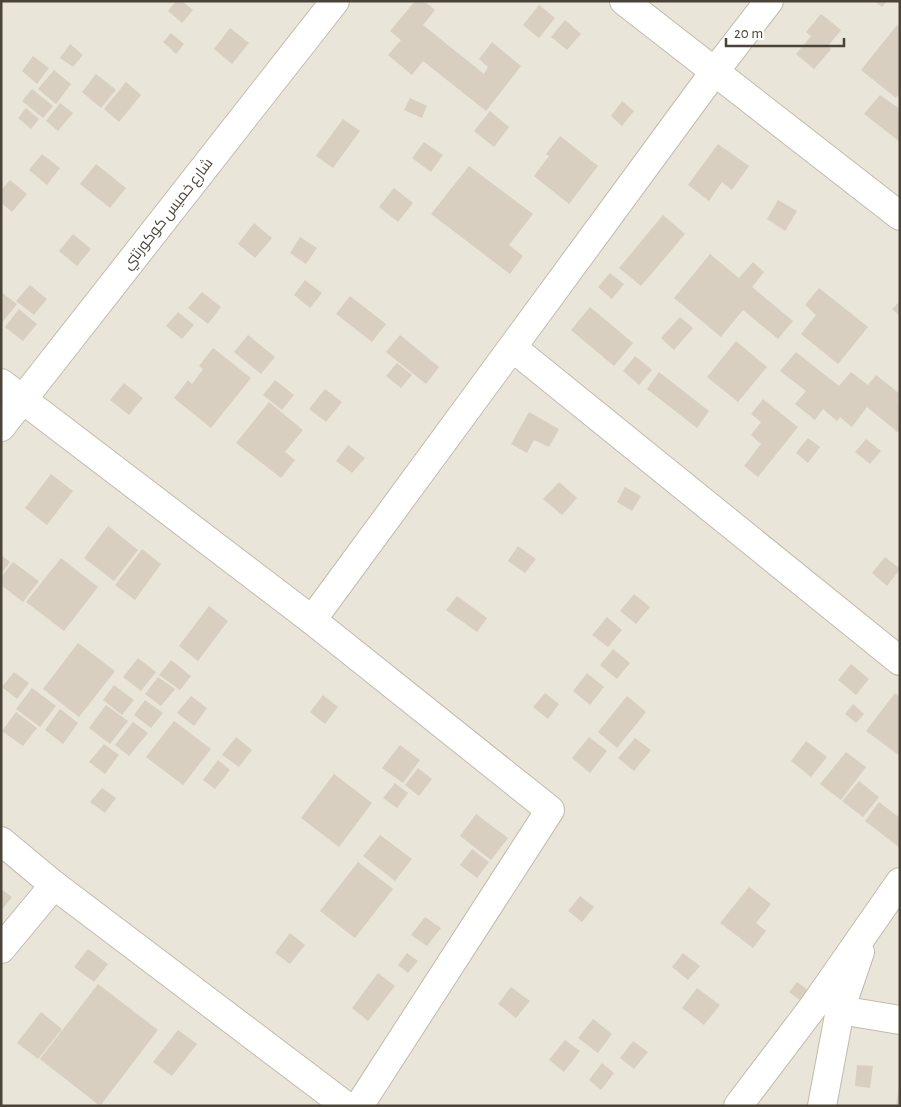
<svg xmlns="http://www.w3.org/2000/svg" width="901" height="1107" font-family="'Alegreya Sans',Cairo,sans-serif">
<rect width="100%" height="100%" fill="#f6f3eb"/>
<rect fill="#eae5d9" x="1" y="1" width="899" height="1105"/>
<g fill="#d8cfc0">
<path d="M176,1H182L193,10L182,23L168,11Z"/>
<path d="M415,1H424L435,10L423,25L484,74L488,67L479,59L492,42L521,66L486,111L423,61L412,75L388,55L401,40L390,31Z"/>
<path d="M874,1H887L882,7Z"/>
<path d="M539,5L555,18L539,38L523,25Z"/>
<path d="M821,14L841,30L828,46L831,49L814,69L796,54L811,36L806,32Z"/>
<path d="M565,20L581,34L567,50L551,37Z"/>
<path d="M897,25L900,28V93L896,98L861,70Z"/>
<path d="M230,28L249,43L232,64L214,49Z"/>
<path d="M171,33L184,44L176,54L163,42Z"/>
<path d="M70,44L83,55L73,67L60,58Z"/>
<path d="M33,56L49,68L37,84L22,71Z"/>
<path d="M54,70L71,84L56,104L38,89Z"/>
<path d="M96,74L116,90L101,108L82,92Z"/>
<path d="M126,82L141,95L119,122L104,109Z"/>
<path d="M32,89L53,106L43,118L22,101Z"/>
<path d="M880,95L900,109V142L864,114Z"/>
<path d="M410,98L427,106L422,118L404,110Z"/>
<path d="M622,101L634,111L622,126L611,116Z"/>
<path d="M60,103L73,113L58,131L46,121Z"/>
<path d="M26,108L39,119L31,129L18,118Z"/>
<path d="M490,111L509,127L494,147L474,131Z"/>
<path d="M343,119L360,131L333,168L316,156Z"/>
<path d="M560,136L598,166L569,204L534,176L549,156L546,154Z"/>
<path d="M424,142L443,155L431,172L412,158Z"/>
<path d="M718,144L749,166L732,190L722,182L709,201L688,185Z"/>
<path d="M42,154L60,168L47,185L29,170Z"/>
<path d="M96,164L126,188L110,208L80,184Z"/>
<path d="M469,166L533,214L509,245L523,256L510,274L431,214Z"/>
<path d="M10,180L27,194L12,212L1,203V190Z"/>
<path d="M394,188L413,203L398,222L379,207Z"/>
<path d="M778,200L797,211L785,231L767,219Z"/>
<path d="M663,215L685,234L641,286L619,268Z"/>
<path d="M254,223L272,238L255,258L238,244Z"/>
<path d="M73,234L91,249L77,266L59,251Z"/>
<path d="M300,237L317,248L306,264L290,253Z"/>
<path d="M710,254L739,278L753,262L764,272L752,287L793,321L778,339L743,310L721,337L674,298Z"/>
<path d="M610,273L624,284L612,299L598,287Z"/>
<path d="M305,280L322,293L310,308L294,295Z"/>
<path d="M30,285L47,299L34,315L16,301Z"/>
<path d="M819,288L868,327L838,364L801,334L816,315L805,305Z"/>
<path d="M1,292L17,304L1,324Z"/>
<path d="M202,292L221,307L208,324L188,308Z"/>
<path d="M350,296L386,324L372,342L336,314Z"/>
<path d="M900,301V316L892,309Z"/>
<path d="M590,307L633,343L614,366L571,330Z"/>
<path d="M19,309L37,324L23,341L5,327Z"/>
<path d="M178,312L194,325L182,339L166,326Z"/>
<path d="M680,317L693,328L674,350L661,338Z"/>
<path d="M248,335L275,357L261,374L234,352Z"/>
<path d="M400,335L439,367L426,384L386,352Z"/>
<path d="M736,341L767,367L738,402L707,377Z"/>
<path d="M213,348L251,378L211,428L174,398L188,380L192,384L203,369L199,366Z"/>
<path d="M796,352L839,386L851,372L868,385L876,375L900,394L898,401L900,403V434L867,407L852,427L840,417L837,421L823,409L815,420L795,404L806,391L780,371Z"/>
<path d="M635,356L652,370L639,385L623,371Z"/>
<path d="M397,363L412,375L401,388L386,376Z"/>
<path d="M659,372L709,411L697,428L647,389Z"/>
<path d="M275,380L294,395L282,410L263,395Z"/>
<path d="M124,383L143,398L129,415L110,400Z"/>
<path d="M325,389L342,402L326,422L309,409Z"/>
<path d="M763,399L798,427L758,477L744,466L761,444L751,435L761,422L751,414Z"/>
<path d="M269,402L303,430L285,452L295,460L281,478L236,443Z"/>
<path d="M529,412L559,429L549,447L534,440L527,453L511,444Z"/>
<path d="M808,438L820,447L808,463L796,453Z"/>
<path d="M866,439L881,451L870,464L855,452Z"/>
<path d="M348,445L365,458L352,473L336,461Z"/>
<path d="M51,474L73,491L47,525L25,508Z"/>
<path d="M559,482L577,498L562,515L543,499Z"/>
<path d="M625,487L641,496L632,511L617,502Z"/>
<path d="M108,526L138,550L114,581L84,558Z"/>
<path d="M518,546L536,559L525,573L508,561Z"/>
<path d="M142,549L161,564L135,600L115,585Z"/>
<path d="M1,555L10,562L1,574Z"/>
<path d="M885,557L900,569L887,586L872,573Z"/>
<path d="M61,558L98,587L64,631L26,602Z"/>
<path d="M13,562L39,581L23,602L1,585V577Z"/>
<path d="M634,594L650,607L636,624L620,611Z"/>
<path d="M457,596L487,618L477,632L446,610Z"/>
<path d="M209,606L228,621L198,661L179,646Z"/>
<path d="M607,617L622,630L608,647L592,635Z"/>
<path d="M78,643L115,671L79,717L43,689Z"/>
<path d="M613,649L630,663L617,679L600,665Z"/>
<path d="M138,658L156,672L141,691L123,677Z"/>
<path d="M171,660L191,676L180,690L159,675Z"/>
<path d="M851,664L869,679L856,695L838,680Z"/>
<path d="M14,672L29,683L17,699L2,687Z"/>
<path d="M587,673L604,687L590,705L573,691Z"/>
<path d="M158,677L175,689L161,706L145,694Z"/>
<path d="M114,685L134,700L122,715L103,700Z"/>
<path d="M32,688L56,706L40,727L16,709Z"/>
<path d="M545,693L559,704L548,719L533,707Z"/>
<path d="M895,693L900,697V756L866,731Z"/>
<path d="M323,695L338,707L325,724L310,712Z"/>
<path d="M191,696L207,708L194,726L177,713Z"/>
<path d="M627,696L646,712L617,748L598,732Z"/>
<path d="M145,700L163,713L151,728L134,715Z"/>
<path d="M853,704L864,714L856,723L845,714Z"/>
<path d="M106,705L128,721L110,744L89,728Z"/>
<path d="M60,709L78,723L63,744L45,730Z"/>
<path d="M16,712L37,728L23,746L2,731Z"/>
<path d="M174,721L211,749L183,785L146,757Z"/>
<path d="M133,722L148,733L129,756L115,745Z"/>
<path d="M236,737L252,750L239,767L222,755Z"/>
<path d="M589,737L607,751L590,773L572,758Z"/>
<path d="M635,738L651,750L634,771L618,758Z"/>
<path d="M806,741L827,757L811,777L791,761Z"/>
<path d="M104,744L119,755L105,774L89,762Z"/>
<path d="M400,745L420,760L403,783L382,768Z"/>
<path d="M846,752L866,767L841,800L820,784Z"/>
<path d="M218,760L230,770L215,789L203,780Z"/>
<path d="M418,768L432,779L419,796L405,785Z"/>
<path d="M334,774L372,803L339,847L301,818Z"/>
<path d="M859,781L879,797L863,817L842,801Z"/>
<path d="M395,783L408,793L397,808L383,798Z"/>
<path d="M102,788L116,798L105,813L90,802Z"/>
<path d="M879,802L900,818V848L865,821Z"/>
<path d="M476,814L508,838L491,860L460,836Z"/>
<path d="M380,835L412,859L395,881L363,856Z"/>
<path d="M472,849L489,862L477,878L460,865Z"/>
<path d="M358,862L393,889L355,938L320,911Z"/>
<path d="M749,887L771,904L756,923L766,931L753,948L720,923Z"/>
<path d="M1,889L12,897L1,911Z"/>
<path d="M580,896L594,907L582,922L568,911Z"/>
<path d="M425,917L441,928L427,946L411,935Z"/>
<path d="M290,933L305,945L290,964L275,953Z"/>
<path d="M88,949L108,964L94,982L74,967Z"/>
<path d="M407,953L418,961L408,973L398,965Z"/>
<path d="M683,953L700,966L688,980L672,967Z"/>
<path d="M378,973L395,986L368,1021L352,1008Z"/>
<path d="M797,982L808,990L801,1001L789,992Z"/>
<path d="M98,984L158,1030L100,1106L40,1059Z"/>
<path d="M511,987L530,1001L516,1018L498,1004Z"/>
<path d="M697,988L720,1005L704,1025L682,1008Z"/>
<path d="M41,1012L62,1029L38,1059L17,1043Z"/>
<path d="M593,1019L612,1034L598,1053L578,1038Z"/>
<path d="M178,1030L197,1044L172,1076L153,1062Z"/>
<path d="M565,1040L580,1051L564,1072L549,1060Z"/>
<path d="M633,1041L648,1052L634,1069L620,1058Z"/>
<path d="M602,1063L614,1073L601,1090L589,1080Z"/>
<path d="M857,1065L873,1066L870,1088L855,1086Z"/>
<path d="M899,1089L900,1106H896Z"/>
</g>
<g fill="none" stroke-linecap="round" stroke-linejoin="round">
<g stroke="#c2bbad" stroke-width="30">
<g id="street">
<path d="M624,1L900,216"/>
<path d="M513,348L900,661"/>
<path d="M1,383L312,620L715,71L769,1"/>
<path d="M1,427L335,1"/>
<path d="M312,620L550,810L359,1106"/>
<path d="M1,841L54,885L346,1106"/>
<path d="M1,949L54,885"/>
<path d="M840,1010L900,1020"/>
<path d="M738,1106L813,1007L900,882"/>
<path d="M822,1106L840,1010L860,952"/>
</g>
</g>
<use href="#street" stroke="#fff" stroke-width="28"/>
</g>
<g text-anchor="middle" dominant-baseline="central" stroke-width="5" stroke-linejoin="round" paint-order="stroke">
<g font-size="15" fill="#4a4438" stroke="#fff">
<text transform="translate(168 214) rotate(-52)">شارع خميس كوكورتني</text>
</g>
</g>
<rect width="901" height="1107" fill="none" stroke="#4a4438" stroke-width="5"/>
<path d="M726 38v8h118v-8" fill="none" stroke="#4a4438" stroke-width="2.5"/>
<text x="734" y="38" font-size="15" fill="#4a4438" stroke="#ffffff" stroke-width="4" paint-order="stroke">20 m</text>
</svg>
